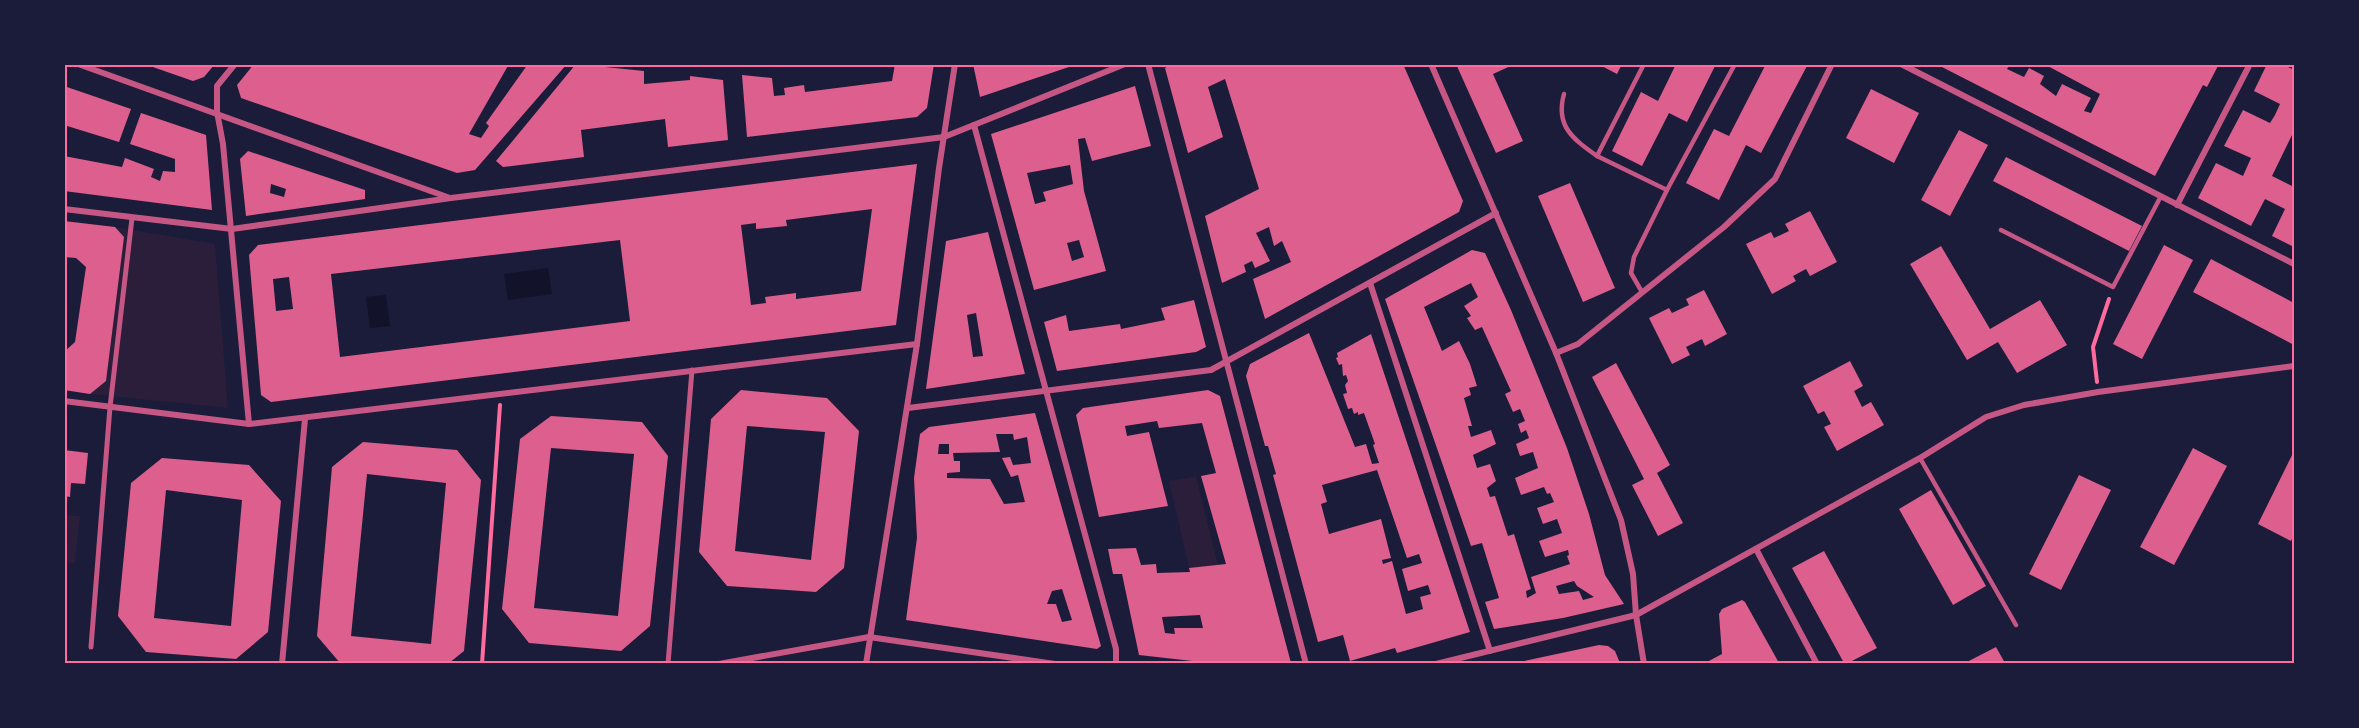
<svg xmlns="http://www.w3.org/2000/svg" width="2359" height="728" font-family="Helvetica,sans-serif">
<rect width="100%" height="100%" fill="#1b1b3a"/>
<g fill="#2a1e3b">
<path d="M115,227L215,244L228,408L90,394L124,237Z"/>
<path d="M1196,476L1218,565L1189,568L1169,481Z"/>
<path d="M65,515L80,516L75,563L65,562Z"/>
</g>
<g fill="#12122b">
<path d="M548,268L552,294L508,300L504,274Z"/>
<path d="M386,295L390,326L370,328L366,297Z"/>
</g>
<g fill="#dd5f8e" fill-rule="evenodd">
<path d="M215,64L204,77L193,81L147,65Z"/>
<path d="M254,64H509L469,134L481,138L489,126L486,123L528,64H567L475,170L457,173L241,98L237,85Z"/>
<path d="M576,64L644,71V84L690,80V76L723,80L728,140L668,147L665,119L581,130L584,157L503,167L496,161Z"/>
<path d="M895,64H934L927,108L917,117L747,137L742,75L772,78L774,96L785,95L784,88L804,85L805,92L892,81Z"/>
<path d="M973,64H1000V67L1075,65L980,97Z"/>
<path d="M1172,64H1403L1463,201L1459,212L1265,319L1253,279L1291,262L1282,241L1274,246L1269,227L1256,233L1270,261L1255,268L1252,261L1244,265L1246,272L1222,283L1205,216L1259,189L1225,79L1208,87L1223,137L1188,153L1165,68Z"/>
<path d="M1456,64H1515L1493,74L1523,141L1496,153Z"/>
<path d="M1598,64H1622L1617,74Z"/>
<path d="M1676,64H1716L1687,122L1669,113L1642,166L1612,151L1641,92L1658,101Z"/>
<path d="M1766,64H1808L1761,153L1746,145L1719,200L1686,183L1714,129L1729,136Z"/>
<path d="M1936,64H2010L2007,69L2024,77L2029,68L2044,76L2040,84L2056,96L2062,84L2091,98L2084,111L2091,113L2100,94L2044,64H2178L2184,67L2185,64H2219L2207,87L2203,85L2155,176Z"/>
<path d="M2267,64H2282L2294,70V131L2272,176L2294,187V247L2272,236L2285,209L2265,199L2251,226L2198,198L2216,163L2243,176L2251,158L2224,146L2243,110L2270,123L2275,115L2280,104L2254,91Z"/>
<path d="M64,86L131,109L119,142L64,125Z"/>
<path d="M1135,86L1151,146L1092,161L1085,138L1078,139L1084,191L1106,271L1034,290L991,134ZM1070,165L1073,184L1043,192L1046,201L1035,204L1027,173ZM1079,240L1084,257L1072,261L1067,243Z"/>
<path d="M1871,89L1919,113L1894,163L1846,138Z"/>
<path d="M141,113L206,135L212,210L64,191V156L122,167L125,158L154,169L151,177L160,181L163,171L175,172V159L130,144Z"/>
<path d="M1959,130L1988,145L1950,216L1921,200Z"/>
<path d="M248,151L365,190V199L246,216L240,159ZM271,184L286,189L284,197L270,193Z"/>
<path d="M2006,157L2142,226L2129,251L1993,181Z"/>
<path d="M917,164L896,325L271,402L261,395L249,255L258,245ZM872,209L861,291L796,299V293L765,297L766,303L751,305L741,225L756,223V229L787,226L786,220ZM620,240L630,321L340,357L331,274ZM289,277L293,309L276,311L273,279Z"/>
<path d="M1570,183L1615,288L1583,302L1538,196Z"/>
<path d="M1810,211L1837,262L1810,276L1806,269L1793,276L1796,281L1772,294L1746,244L1771,232L1774,238L1789,231L1785,224Z"/>
<path d="M64,221L115,227L124,237L106,381L90,394L64,390V352L75,342L86,267L76,258L64,257Z"/>
<path d="M988,232L1025,374L926,389L946,241ZM976,313L983,356L973,357L967,315Z"/>
<path d="M2164,245L2193,260L2142,359L2113,344Z"/>
<path d="M1941,246L1990,329L2040,300L2067,345L2017,373L1998,342L1967,360L1910,264Z"/>
<path d="M1472,250L1485,253L1511,310L1567,448L1589,514L1605,575L1624,604L1563,618L1494,629L1485,602L1499,598L1482,543L1471,546L1385,299ZM1471,283L1478,297L1464,306L1471,316L1467,318L1475,330L1482,327L1511,391L1505,394L1513,412L1520,409L1525,421L1518,424L1521,433L1526,430L1529,438L1516,444L1520,456L1533,452L1538,468L1515,478L1521,495L1544,487L1547,494L1550,493L1554,502L1537,508L1543,524L1557,519L1562,533L1539,541L1545,557L1568,550L1569,555L1567,556L1570,564L1531,577L1536,593L1527,598L1526,591L1531,589L1514,534L1508,536L1495,496L1490,497L1487,488L1496,481L1490,464L1477,468L1473,455L1496,444L1491,430L1471,437L1468,426H1472L1464,398L1471,395L1469,388L1477,386L1470,364L1459,341L1442,351L1424,307ZM1574,581L1577,586L1594,597L1583,600L1579,591L1559,594L1556,586Z"/>
<path d="M2211,259L2294,303V345L2193,292Z"/>
<path d="M1704,290L1727,334L1705,346L1702,339L1686,347L1690,355L1672,364L1649,318L1669,308L1672,313L1689,305L1686,299Z"/>
<path d="M1194,300L1206,347L1196,352L1057,371L1044,322L1066,315L1069,331L1120,324L1121,329L1165,320L1161,308Z"/>
<path d="M1309,333L1355,447L1366,444L1372,464L1379,463L1373,445L1375,444L1364,413L1358,415V412L1354,414L1352,408L1348,409L1343,394L1347,393L1345,385L1348,381L1346,375L1343,376L1342,364L1339,365L1336,358L1338,357L1337,353L1371,334L1470,632L1397,653L1395,648L1350,661L1343,635L1318,642L1273,475L1276,474L1268,446H1265L1246,376L1250,364ZM1377,470L1407,558L1419,554L1422,563L1402,569L1408,591L1428,585L1431,594L1420,597L1423,609L1406,614L1392,561L1383,564L1382,560L1391,558L1381,519L1329,534L1321,504L1327,502L1322,485Z"/>
<path d="M1850,361L1863,386L1854,391L1862,407L1871,402L1884,425L1837,451L1824,427L1831,424L1824,411L1818,414L1803,386Z"/>
<path d="M1616,363L1670,465L1657,473L1683,523L1658,536L1632,485L1644,479L1592,377Z"/>
<path d="M741,390L827,398L859,431L844,568L816,592L727,586L699,552L711,419ZM747,426L825,432L811,560L735,551Z"/>
<path d="M1208,390L1220,396L1291,663H1210L1139,655L1122,574H1113L1108,549L1136,548L1141,565L1156,564L1157,573L1190,572L1189,568L1226,564L1201,476L1216,473L1202,423L1159,428L1157,421L1125,426L1127,436L1149,432L1168,506L1099,517L1076,415L1083,408ZM1200,615L1203,628H1174L1175,634L1165,633L1162,617Z"/>
<path d="M1035,413L1101,646L1097,649L906,620L917,538L914,478L920,434L929,427ZM996,434H1013L1014,440L1027,437L1031,463L1013,465L1010,457L1002,458L1011,477L1018,475L1025,502L1004,504L990,479L947,478V473L960,472V461H954L953,453L1000,452ZM939,444H949V454H938ZM1062,589L1072,620L1062,622L1056,604H1047L1052,591Z"/>
<path d="M551,416L642,422L668,456L650,626L621,651L529,643L502,609L520,439ZM551,448L634,454L618,616L534,608Z"/>
<path d="M363,442L457,450L481,480L464,651L449,663H340L317,636L332,467ZM367,474L446,483L431,644L351,636Z"/>
<path d="M2193,448L2227,466L2174,565L2140,547Z"/>
<path d="M64,450L88,453L85,484L71,483L70,497L64,496Z"/>
<path d="M2294,451V534L2291,541L2258,524Z"/>
<path d="M162,458L249,465L281,501L268,632L236,659L146,652L118,616L131,483ZM166,490L242,500L231,626L154,618Z"/>
<path d="M2079,475L2111,490L2061,590L2029,574Z"/>
<path d="M1931,490L1986,586L1953,605L1899,509Z"/>
<path d="M1824,551L1877,648L1848,663H1844L1792,568Z"/>
<path d="M1742,600L1745,602L1779,663H1705L1722,654L1719,614L1722,609Z"/>
<path d="M1599,645L1608,646L1615,651L1620,663H1515Z"/>
<path d="M1996,647L2005,663H1965Z"/>
</g>
<g fill="none" stroke-linecap="round" stroke-linejoin="round">
<g stroke="#ff6b9d" stroke-width="4">
<path d="M2097,382L2093,347L2109,299"/>
<path d="M482,664L500,405"/>
</g>
<g stroke="#c65784" stroke-width="4.5">
<path d="M1644,64L1597,156L1667,190"/>
<path d="M1564,94C1555,126 1573,139 1597,156"/>
<path d="M2001,230L2113,287L2160,198"/>
<path d="M1642,292L1631,273L1634,257L1667,190L1735,64"/>
<path d="M1920,458L2016,625"/>
</g>
<g stroke="#c65784" stroke-width="5">
<path d="M91,647L110,407L132,218"/>
<path d="M668,664L692,370"/>
</g>
<g stroke="#c65784" stroke-width="6">
<path d="M78,64L450,198"/>
<path d="M235,64L217,86V112L223,144L249,424"/>
<path d="M1148,64L1306,664"/>
<path d="M1431,64L1556,353L1621,520L1633,574L1636,615L1644,664"/>
<path d="M1901,64L2294,264"/>
<path d="M974,125L1116,649V664"/>
<path d="M2177,205L2250,64"/>
<path d="M64,209L232,229L451,198L944,137L1125,64"/>
<path d="M1370,283L1490,651"/>
<path d="M1556,353L1578,344L1724,227L1775,179L1832,64"/>
<path d="M64,401L249,424L917,344"/>
<path d="M908,408L1211,370L1496,213"/>
<path d="M1756,549L1817,664"/>
<path d="M282,664L305,419"/>
<path d="M719,664L869,637L1055,664"/>
<path d="M866,664L917,344L939,168L955,64"/>
<path d="M1436,664L1636,615L1920,458L1986,417L2024,405L2098,392L2294,366"/>
</g>
</g>
<rect width="2359" height="728" fill="none" stroke="#1b1b3a" stroke-width="132"/>
<rect x="66" y="66" width="2227" height="596" fill="none" stroke="#ff6b9d" stroke-width="2"/>
</svg>
